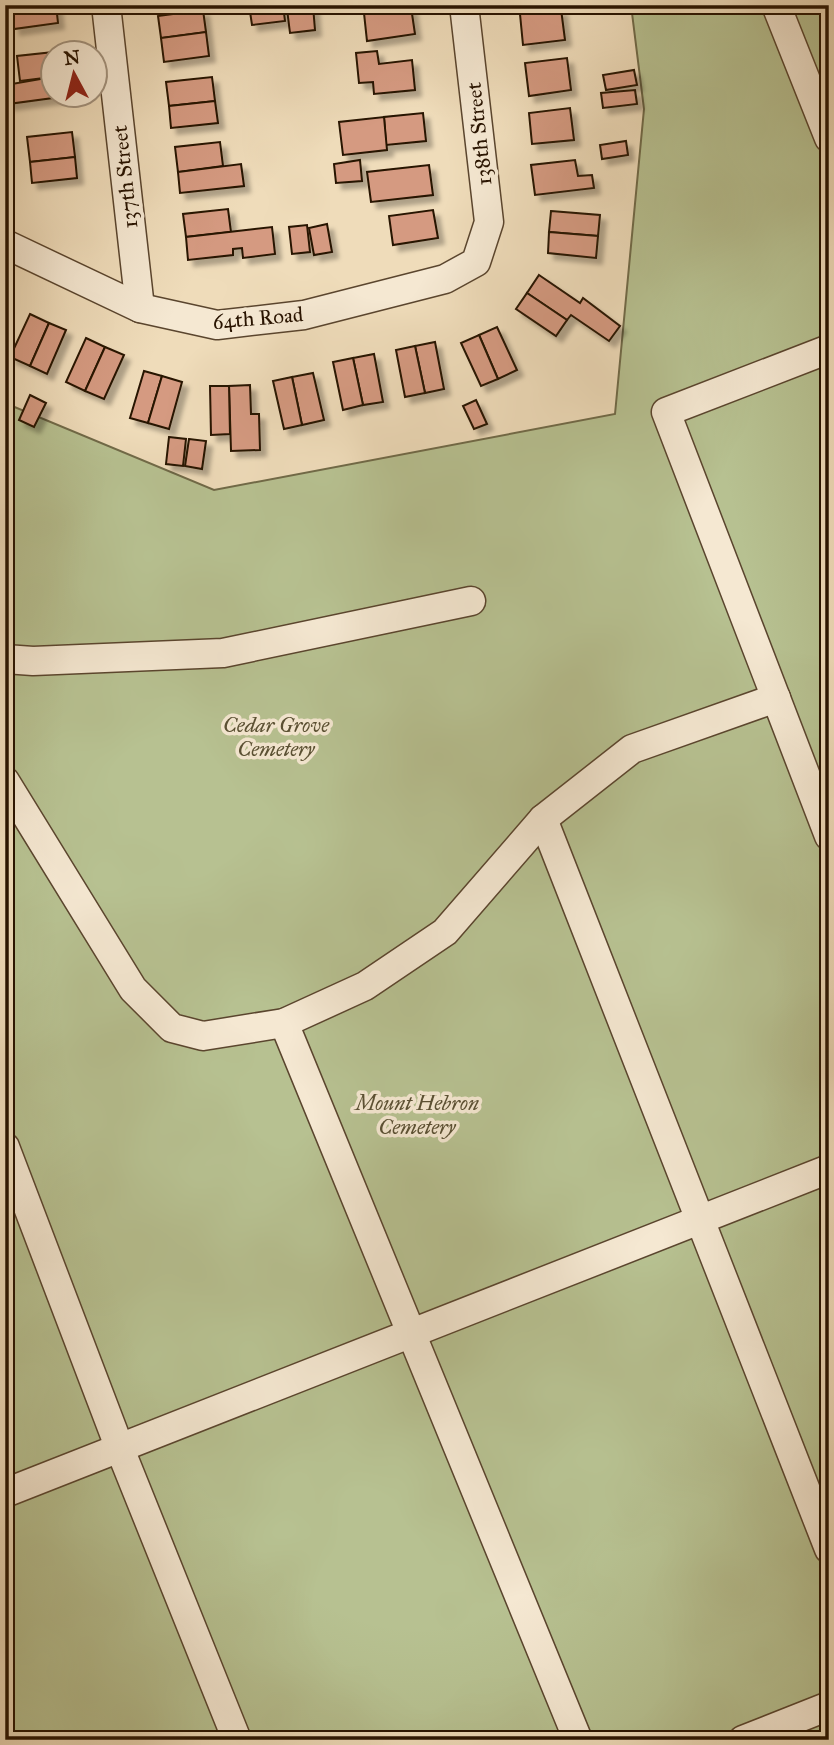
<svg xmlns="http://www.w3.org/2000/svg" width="834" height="1745" font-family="'IM FELL Great Primer',serif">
<defs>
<filter id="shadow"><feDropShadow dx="6" dy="6" stdDeviation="2" flood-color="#0004"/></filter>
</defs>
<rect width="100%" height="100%" fill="#efdcba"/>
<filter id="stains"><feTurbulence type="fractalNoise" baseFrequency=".00286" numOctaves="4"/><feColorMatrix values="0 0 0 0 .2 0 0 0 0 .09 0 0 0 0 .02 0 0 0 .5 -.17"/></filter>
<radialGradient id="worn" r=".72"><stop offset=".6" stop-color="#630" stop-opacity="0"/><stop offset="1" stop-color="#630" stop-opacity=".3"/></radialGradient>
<path fill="#b7c191" stroke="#706a48" stroke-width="2" d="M631,5H829V1740H5V403L214,490L615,414L644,109Z"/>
<g fill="#d59a81" stroke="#281300" stroke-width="2" filter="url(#shadow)">
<path d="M23,5H56L58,23L14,29L11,7Z"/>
<path d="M249,5H283L285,21L252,25Z"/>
<path d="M313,6L315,30L290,33L287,9Z"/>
<path d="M411,7L415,34L367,41L364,13Z"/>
<path d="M561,9L565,40L523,45L520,14Z"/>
<path d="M203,10L206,32L161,38L158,16Z"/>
<path d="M206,32L209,56L164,62L161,38Z"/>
<path d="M63,51L52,52V77L20,81L17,56Z"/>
<path d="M377,51L379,64L412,60L415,90L374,94L373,82L359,83L356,53Z"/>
<path d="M567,58L571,90L529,96L525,63Z"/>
<path d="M634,70L637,85L606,90L603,75Z"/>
<path d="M52,77V94L68,96L8,104L6,85Z"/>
<path d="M212,77L215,101L169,106L166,82Z"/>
<path d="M635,90L637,104L603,108L601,93Z"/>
<path d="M215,101L218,123L171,128L169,106Z"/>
<path d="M570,108L574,140L532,144L529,113Z"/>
<path d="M423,113L426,141L386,145L384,117Z"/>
<path d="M384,117L387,150L343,155L339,122Z"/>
<path d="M72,132L75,157L30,162L27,137Z"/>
<path d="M626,141L628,155L602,159L600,145Z"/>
<path d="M220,142L223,166L178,172L175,147Z"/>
<path d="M75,157L77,178L32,183L30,162Z"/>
<path d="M360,160L362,181L336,183L334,164Z"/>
<path d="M575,160L578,176L592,175L594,188L535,195L531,165Z"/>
<path d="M241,164L244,186L180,193L178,172Z"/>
<path d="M429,165L433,195L371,202L367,172Z"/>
<path d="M228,209L231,232L186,237L183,214Z"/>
<path d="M433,210L438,238L393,245L389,216Z"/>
<path d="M551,211L600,215L598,236L549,232Z"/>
<path d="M327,224L332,252L314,255L309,228Z"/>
<path d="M307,225L310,252L292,254L289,227Z"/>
<path d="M272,227L275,254L243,258L242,248L233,249V255L188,260L186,237Z"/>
<path d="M549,232L598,236L596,258L548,253Z"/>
<path d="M539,275L580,303L583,298L620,326L609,341L571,315L567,320L527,293Z"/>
<path d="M527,293L567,320L556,336L516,309Z"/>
<path d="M30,314L49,323L30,366L10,357Z"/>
<path d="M49,323L66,330L47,374L30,366Z"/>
<path d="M497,327L517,370L498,379L479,335Z"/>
<path d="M479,335L498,379L481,386L461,343Z"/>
<path d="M86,338L105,347L85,391L66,382Z"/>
<path d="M435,342L444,389L425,393L415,346Z"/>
<path d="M415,346L425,393L405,397L396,350Z"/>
<path d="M105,347L124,355L104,399L85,391Z"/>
<path d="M374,354L383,402L363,405L353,358Z"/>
<path d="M353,358L363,405L343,410L333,362Z"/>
<path d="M144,371L162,376L148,423L130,418Z"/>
<path d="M313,373L324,420L302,425L292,377Z"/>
<path d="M162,376L182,382L169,429L148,423Z"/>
<path d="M292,377L302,425L284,429L273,381Z"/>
<path d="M250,385L251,414H259L260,450L231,451L229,386Z"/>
<path d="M210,386H229L230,434L211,435Z"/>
<path d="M30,395L46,403L34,427L19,420Z"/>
<path d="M476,400L487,424L474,429L463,406Z"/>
<path d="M169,437L186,439L183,466L166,464Z"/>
<path d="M189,439L206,441L202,469L185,466Z"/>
</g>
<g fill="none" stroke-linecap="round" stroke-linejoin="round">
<g stroke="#5a452e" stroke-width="31">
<g id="minor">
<path d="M106,5L140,308"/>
<path d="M776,5L829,138"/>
<path d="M5,244L140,308L217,325L304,315L445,279L476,262L489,222L464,5"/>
<path d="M829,349L666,412L829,836"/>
<path d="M5,659L33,661L223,653L471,601"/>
<path d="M5,781L133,989L172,1028L203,1036L284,1023L365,986L445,932L543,819L632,749L776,698"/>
<path d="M543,819L829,1549"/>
<path d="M284,1023L578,1740"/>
<path d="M5,1147L120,1449L237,1740"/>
<path d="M5,1493L829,1169"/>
<path d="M743,1740L829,1706"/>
</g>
</g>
<use href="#minor" stroke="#f5e8d2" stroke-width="28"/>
</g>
<g text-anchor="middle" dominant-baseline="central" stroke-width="7" stroke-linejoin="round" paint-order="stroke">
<g font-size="21" fill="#281300" stroke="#f5e8d2">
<text transform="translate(479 134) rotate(-96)">138th Street</text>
<text transform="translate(125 177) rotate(-96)">137th Street</text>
<text transform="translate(258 318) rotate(-5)">64th Road</text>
</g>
<g font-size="21" font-style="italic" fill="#5a5033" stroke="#f5e8d2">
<text x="276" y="725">Cedar Grove<tspan x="276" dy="24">Cemetery</tspan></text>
<text x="417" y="1103">Mount Hebron<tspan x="417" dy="24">Cemetery</tspan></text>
</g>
</g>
<rect width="834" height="1745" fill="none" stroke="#efdcba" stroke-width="28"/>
<rect x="7" y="7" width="820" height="1731" fill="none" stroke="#281300" stroke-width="3.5"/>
<rect x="14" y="14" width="806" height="1717" fill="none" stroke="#281300" stroke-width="2"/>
<g transform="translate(74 74) rotate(353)"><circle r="33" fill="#f5e8d2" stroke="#a3937e" stroke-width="2"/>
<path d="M0-5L12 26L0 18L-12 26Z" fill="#8f2418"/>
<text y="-10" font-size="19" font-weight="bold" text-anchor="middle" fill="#281300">N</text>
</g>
<rect width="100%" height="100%" filter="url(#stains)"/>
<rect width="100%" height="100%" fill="url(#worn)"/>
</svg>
